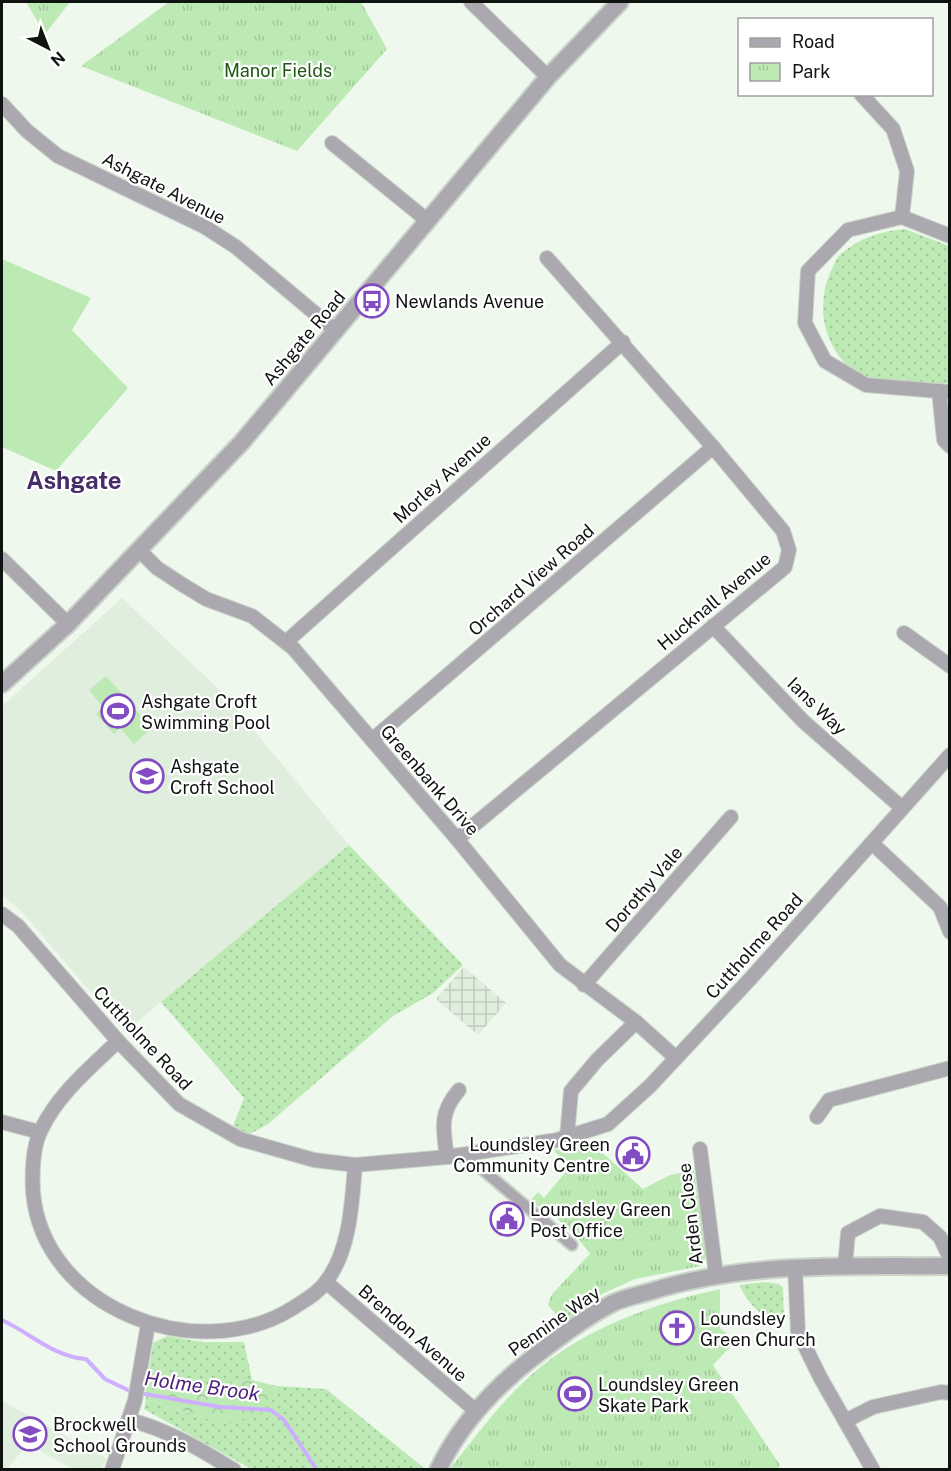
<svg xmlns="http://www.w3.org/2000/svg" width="951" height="1471" font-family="'Public Sans',sans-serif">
<defs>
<pattern id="industrial-grid" width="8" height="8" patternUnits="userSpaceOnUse" patternTransform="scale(1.5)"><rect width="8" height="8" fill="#e0efdd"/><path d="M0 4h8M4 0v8" fill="none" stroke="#bfccbd"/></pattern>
<pattern id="grass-dots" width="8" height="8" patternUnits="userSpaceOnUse" patternTransform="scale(1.5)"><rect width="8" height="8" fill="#bde9b5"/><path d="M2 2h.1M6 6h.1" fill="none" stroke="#a1c79b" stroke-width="1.8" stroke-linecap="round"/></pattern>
<pattern id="forest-crowns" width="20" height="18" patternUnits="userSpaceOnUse" patternTransform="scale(1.5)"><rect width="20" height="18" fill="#bde9b5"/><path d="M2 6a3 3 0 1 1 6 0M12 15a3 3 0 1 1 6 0" fill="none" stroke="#a1c79b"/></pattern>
<pattern id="park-tufts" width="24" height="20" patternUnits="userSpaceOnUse" patternTransform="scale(1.5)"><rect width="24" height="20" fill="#bde9b5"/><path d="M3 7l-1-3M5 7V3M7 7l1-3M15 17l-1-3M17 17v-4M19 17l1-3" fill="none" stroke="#a1c79b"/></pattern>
</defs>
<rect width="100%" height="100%" fill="#eef8ec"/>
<g fill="#e0efdd">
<path d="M122,598L223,693L349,845L125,1032L21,911L2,895V706Z"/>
<path d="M2,1401L107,1459L101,1469H73L28,1444L7,1469H2Z"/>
</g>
<path fill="url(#industrial-grid)" d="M464,967L506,1003L478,1035L436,999Z"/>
<g fill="url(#grass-dots)">
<path d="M905,229L949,246V383C924,384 886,390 863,377C826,357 814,310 830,273C833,268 835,261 838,257C856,239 881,231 905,229Z"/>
<path d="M349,845L463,965L433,993L393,1016L268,1124L248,1135L233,1126L244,1098L161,1002Z"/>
<path d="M765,1282L779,1284L783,1288L784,1325C760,1316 751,1307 739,1285Z"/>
<path d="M167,1336L203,1342H244L252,1380L191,1389L146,1390L153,1343Z"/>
<path d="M276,1386L326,1389L423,1467L422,1470L251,1469L144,1409L146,1400L225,1424L275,1398Z"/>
</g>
<path fill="url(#forest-crowns)" d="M252,1380L276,1386L275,1398L260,1414L225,1424L146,1400V1390L191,1389Z"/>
<g fill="url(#park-tufts)">
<path d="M26,2H70L45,34Z"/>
<path d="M169,2H361L387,49L297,151L81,66Z"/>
<path d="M584,1147L597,1148L643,1189L670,1175L694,1170L707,1256L701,1266L635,1279L602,1294L572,1319L561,1320L548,1305L552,1294L590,1254C576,1234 552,1210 529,1202L538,1192L544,1198L569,1168L554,1150Z"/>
<path d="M720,1289V1328L736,1341L713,1365L780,1465L778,1470H449C475,1437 499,1404 530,1376C582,1329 652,1304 720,1289Z"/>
</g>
<g fill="#bde9b5">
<path d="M2,259L91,298L72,330L128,388L56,471L2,447Z"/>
<path d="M106,676L152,728L134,744L120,728L114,734L96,714L103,707L89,690Z"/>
<path d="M601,1362L612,1389L587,1398L570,1423L543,1404L560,1378Z"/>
</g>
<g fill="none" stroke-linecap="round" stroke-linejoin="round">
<g stroke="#ceaefe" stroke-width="4">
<path d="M2,1320C30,1333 54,1357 86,1359L105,1379L132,1392"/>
<path d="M139,1393L220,1407L271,1410L284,1420L317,1470"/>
</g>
<g stroke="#cad4c9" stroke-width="14">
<path id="pedestrian" d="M464,1154L572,1245"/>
</g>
<g stroke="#cad4c9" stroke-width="16">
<g id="minor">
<path d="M471,2L548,77"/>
<path d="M861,94L893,129L907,171L902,217"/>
<path d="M2,104L27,131L58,156L205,227L236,247L336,331"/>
<path d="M332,143L428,221"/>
<path d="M950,236L902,217L848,230L808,271L805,323L825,361L866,385L950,392"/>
<path d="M939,391L944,440L950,446"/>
<path d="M139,550L157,568L183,585L206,599L252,616L293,648L457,839L560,965L636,1022L676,1058"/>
<path d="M2,559L68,624"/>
<path d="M713,626L803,721L901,807"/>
<path d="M904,633L950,666"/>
<path d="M286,642L623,342"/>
<path d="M372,740L713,447"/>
<path d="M457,839L785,567L789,550L783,531L713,447L547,258"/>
<path d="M872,843L940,907L950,932"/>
<path d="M2,914L18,926L118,1041L179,1104L240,1139L314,1160L355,1165L447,1157L557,1140L608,1124L650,1086L751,978L950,755"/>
<path d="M584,985L731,817"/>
<path d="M118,1041C90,1068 58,1094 41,1130C32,1148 32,1172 33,1192C43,1310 199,1367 293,1308C305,1300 317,1294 325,1283C350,1252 352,1203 355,1165"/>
<path d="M817,1117L829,1100L950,1068"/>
<path d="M2,1122L39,1132"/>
<path d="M567,1137L571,1091L597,1060L636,1022"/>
<path d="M700,1149L716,1275"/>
<path d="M447,1157C443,1129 439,1113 459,1090"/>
<path d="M795,1267L798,1332L820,1377L873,1470"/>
<path d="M845,1267L848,1233L880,1216L923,1222L940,1237L950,1258"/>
<path d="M326,1282L476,1411"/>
<path d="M130,1420C168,1430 200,1449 234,1470"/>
<path d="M845,1421L873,1407L941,1392L950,1393"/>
<path d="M112,1470L135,1400L148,1324"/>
</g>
</g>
<g stroke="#cad4c9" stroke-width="20">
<g id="tertiary">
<path d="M2,684L68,624L242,442L548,77L620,2"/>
<path d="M438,1470C459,1426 493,1389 531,1359C557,1339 584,1318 613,1303C625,1297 640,1295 652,1291C749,1261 850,1267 950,1266"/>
</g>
</g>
<use href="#pedestrian" stroke="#aba9af" stroke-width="10"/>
<use href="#minor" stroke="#aba9af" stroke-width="14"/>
<use href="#tertiary" stroke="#aba9af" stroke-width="16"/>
</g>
<defs>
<g id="bus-ring" transform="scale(1.725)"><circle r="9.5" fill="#fff" stroke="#834cc3" stroke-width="1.5"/><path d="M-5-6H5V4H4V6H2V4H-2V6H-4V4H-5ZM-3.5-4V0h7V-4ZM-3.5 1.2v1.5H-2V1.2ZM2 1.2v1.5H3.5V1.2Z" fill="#834cc3"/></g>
<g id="stadium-ring" transform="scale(1.725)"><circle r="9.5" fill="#fff" stroke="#834cc3" stroke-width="1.5"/><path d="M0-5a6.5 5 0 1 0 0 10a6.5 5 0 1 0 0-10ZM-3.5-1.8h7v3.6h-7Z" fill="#834cc3"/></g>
<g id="school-ring" transform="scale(1.725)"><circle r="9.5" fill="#fff" stroke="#834cc3" stroke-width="1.5"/><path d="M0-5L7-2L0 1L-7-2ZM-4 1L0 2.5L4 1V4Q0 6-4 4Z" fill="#834cc3"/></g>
<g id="civic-ring" transform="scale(1.725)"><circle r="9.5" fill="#fff" stroke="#834cc3" stroke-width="1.5"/><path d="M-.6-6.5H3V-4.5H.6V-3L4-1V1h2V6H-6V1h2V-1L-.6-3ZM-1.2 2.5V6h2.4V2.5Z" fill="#834cc3"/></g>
<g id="church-ring" transform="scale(1.725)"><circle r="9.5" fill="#fff" stroke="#834cc3" stroke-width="1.5"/><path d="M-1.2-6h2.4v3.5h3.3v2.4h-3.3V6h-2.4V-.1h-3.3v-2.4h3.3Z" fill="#834cc3"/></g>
</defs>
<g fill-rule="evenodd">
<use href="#bus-ring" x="372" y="301"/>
<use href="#stadium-ring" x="118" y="711"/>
<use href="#school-ring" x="147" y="776"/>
<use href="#civic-ring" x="633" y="1154"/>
<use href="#civic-ring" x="507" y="1219"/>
<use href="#church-ring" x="677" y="1328"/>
<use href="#stadium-ring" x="575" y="1394"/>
<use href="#school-ring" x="30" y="1434"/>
</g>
<g text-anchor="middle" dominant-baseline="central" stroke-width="4.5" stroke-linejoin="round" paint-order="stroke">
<g font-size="18" fill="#1f5814" stroke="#fff">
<text x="278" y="70">Manor Fields</text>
</g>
<g font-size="18" fill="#101410" stroke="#fff">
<text transform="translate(164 188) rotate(27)">Ashgate Avenue</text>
<text transform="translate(304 338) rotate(-50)">Ashgate Road</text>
<text transform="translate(442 478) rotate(-42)">Morley Avenue</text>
<text transform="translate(531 580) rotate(-41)">Orchard View Road</text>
<text transform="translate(714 601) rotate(-40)">Hucknall Avenue</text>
<text transform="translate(817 706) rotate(44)">Ians Way</text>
<text transform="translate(430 780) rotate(49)">Greenbank Drive</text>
<text transform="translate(644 889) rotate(-49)">Dorothy Vale</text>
<text transform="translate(754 946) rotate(-48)">Cuttholme Road</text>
<text transform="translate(143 1038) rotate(47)">Cuttholme Road</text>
<text transform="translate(690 1214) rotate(-97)">Arden Close</text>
<text transform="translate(554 1321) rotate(-35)">Pennine Way</text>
<text transform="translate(413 1333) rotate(41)">Brendon Avenue</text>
</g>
<g font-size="18" fill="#101410" stroke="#fff" text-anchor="start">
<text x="395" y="301">Newlands Avenue</text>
<text x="141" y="701">Ashgate Croft<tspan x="141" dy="21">Swimming Pool</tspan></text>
<text x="170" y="766">Ashgate<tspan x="170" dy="21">Croft School</tspan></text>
<text x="610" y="1144" text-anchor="end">Loundsley Green<tspan x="610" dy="21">Community Centre</tspan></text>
<text x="530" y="1209">Loundsley Green<tspan x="530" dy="21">Post Office</tspan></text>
<text x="700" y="1318">Loundsley<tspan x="700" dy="21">Green Church</tspan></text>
<text x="598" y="1384">Loundsley Green<tspan x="598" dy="21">Skate Park</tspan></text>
<text x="53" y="1424">Brockwell<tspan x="53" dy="21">School Grounds</tspan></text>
</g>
<g font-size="20" font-style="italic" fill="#4f237d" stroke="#fff">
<text transform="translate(202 1386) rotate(8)">Holme Brook</text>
</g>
<g font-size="24" font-weight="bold" fill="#482e69" stroke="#fff">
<text x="74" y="480">Ashgate</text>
</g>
</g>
<rect width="951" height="1471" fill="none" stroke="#101410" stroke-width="6"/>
<rect x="738" y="18" width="195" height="78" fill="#ffffff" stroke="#9fa19f" stroke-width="1.5"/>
<rect x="750" y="38" width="30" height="9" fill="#aba9af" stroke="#9fa19f" stroke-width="1.5"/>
<text x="792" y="48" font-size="18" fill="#101410">Road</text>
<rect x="750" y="63" width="30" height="18" fill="url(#park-tufts)" stroke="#9fa19f" stroke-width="1.5"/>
<text x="792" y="78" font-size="18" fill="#101410">Park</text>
<g transform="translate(48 48) rotate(138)" stroke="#ffffff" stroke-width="4.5" paint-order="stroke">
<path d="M0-4.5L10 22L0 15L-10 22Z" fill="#101410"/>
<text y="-9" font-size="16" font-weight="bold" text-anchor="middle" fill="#101410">N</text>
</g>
</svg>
